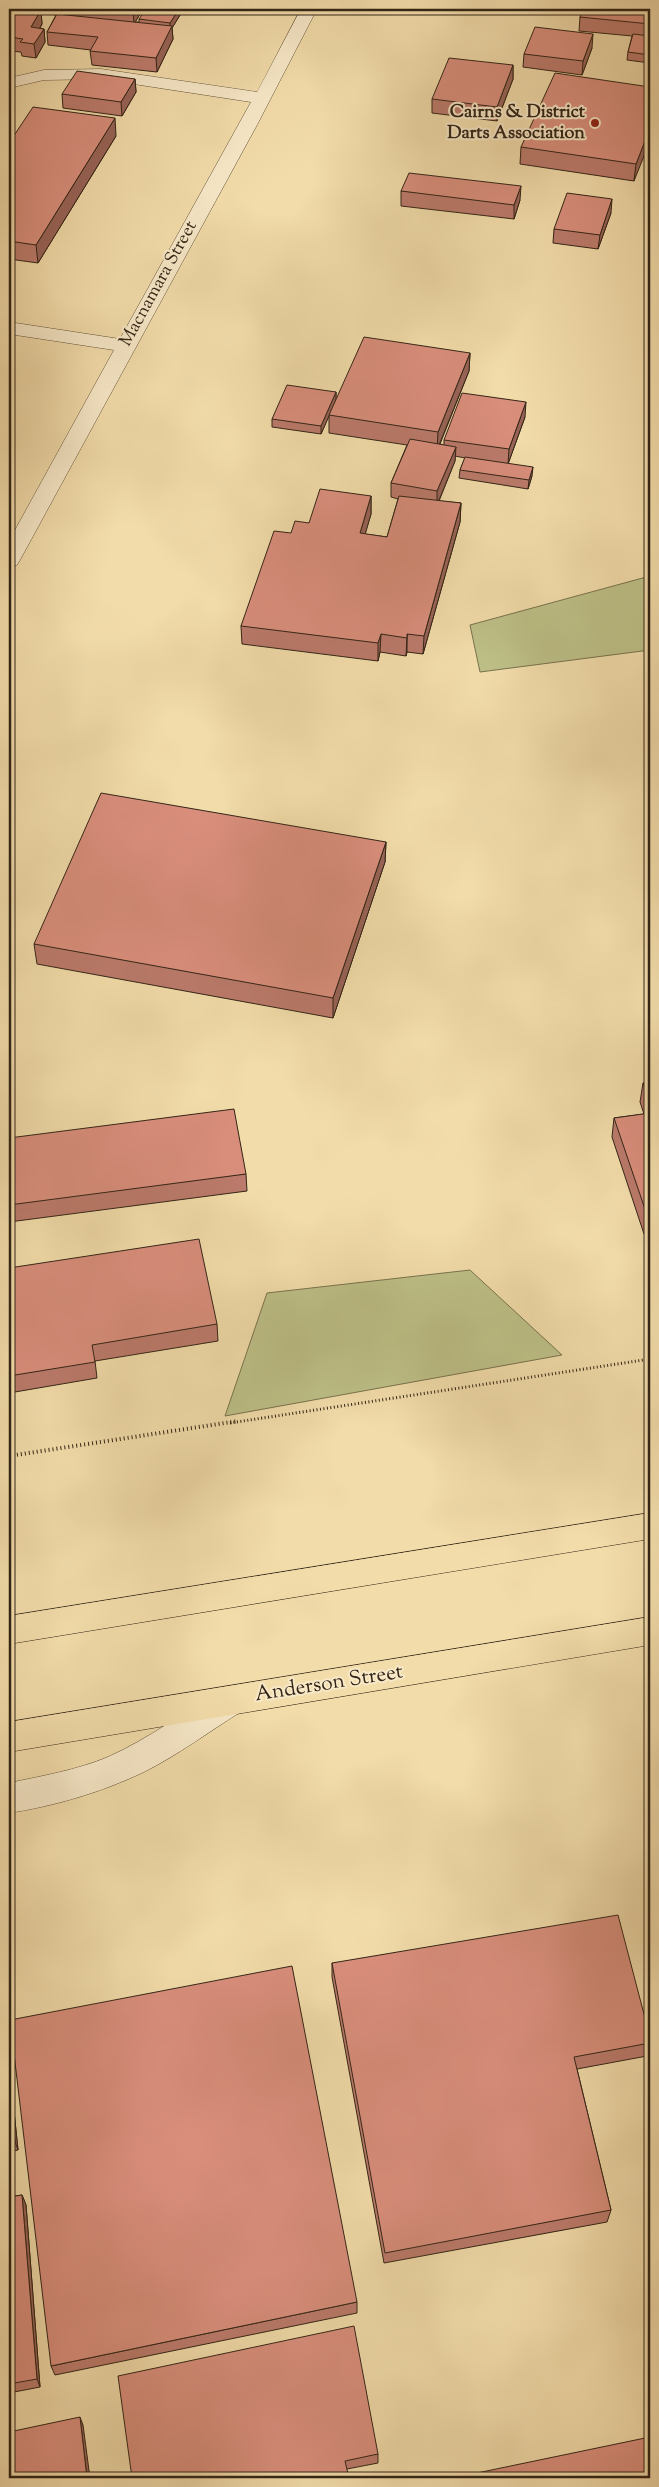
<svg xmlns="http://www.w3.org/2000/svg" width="659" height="2487" font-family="'Sorts Mill Goudy',serif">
<rect width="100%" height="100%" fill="#f2dcaa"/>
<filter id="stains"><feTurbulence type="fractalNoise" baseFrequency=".004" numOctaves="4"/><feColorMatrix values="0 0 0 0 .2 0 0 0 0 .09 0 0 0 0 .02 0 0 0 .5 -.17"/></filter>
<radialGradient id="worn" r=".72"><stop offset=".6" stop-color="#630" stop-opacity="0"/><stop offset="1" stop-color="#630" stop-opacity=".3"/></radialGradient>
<g fill="#bdc087" stroke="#78724e">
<path d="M650,576V650L480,672L470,625Z"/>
<path d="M470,1270L562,1355L225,1416L267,1293Z"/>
</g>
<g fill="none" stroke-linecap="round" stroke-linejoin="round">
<g stroke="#62523b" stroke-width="1">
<g id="minor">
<path d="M301,9H317L257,125L20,560L17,565L9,567V541L114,350L9,334V322L120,339L251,102L101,79L44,80L9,88V78L44,70L101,69L257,92Z"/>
<path d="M231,1687L242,1691L247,1701L242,1711C210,1731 178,1755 144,1772C102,1792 55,1806 9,1813V1783C42,1776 77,1770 108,1757C148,1739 183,1713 220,1691Z"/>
</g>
</g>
<g stroke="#322416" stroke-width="1">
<g id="major">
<path d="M650,1513V1539L9,1644V1616Z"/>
<path d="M650,1617V1645L9,1752V1722Z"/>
</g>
</g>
<path stroke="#322416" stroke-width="3" stroke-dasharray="1 2.5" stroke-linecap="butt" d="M230,1423L650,1359"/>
<path stroke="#322416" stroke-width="4" stroke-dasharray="1 3" stroke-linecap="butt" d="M9,1456L238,1421"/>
<use href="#minor" fill="#f7e8c8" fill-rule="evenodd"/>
<use href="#major" fill="#f2dcaa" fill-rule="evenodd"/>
</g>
<g fill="#bb7a6b" stroke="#322416">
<path d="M9,9H143L135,22H139V19L180,15L172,28L173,39L157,72L92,65L90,51L91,50L48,45L47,32L56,15L41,13L42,24L40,28L44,29L45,42L36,58L22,56L21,52L9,51Z"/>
<path d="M650,9V63L627,60L628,52L632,36L579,31L580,17Z"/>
<path d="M592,48L582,75L523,67L524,54Z"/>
<path d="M513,65V79L497,121L432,113V99Z"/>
<path d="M135,79L136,92L122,116L63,108L62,94Z"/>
<path d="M650,87L634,181L520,164L521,147Z"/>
<path d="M116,136L38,263L9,259V143Z"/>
<path d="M401,191L520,200L514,219L401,206Z"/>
<path d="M611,213L598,249L553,243L554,229Z"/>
<path d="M470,353L469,371L440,444L444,445V440L525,417L508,464L532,476L528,489L459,478L460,470L465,458L455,456V461L439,501L461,503L460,522L423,654L407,652L406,656L380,652L378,661L242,644L241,626L291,533L309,523L371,496V514L365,534L387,537L398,499L391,497V483L407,445L329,433V415Z"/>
<path d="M336,392V400L321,434L272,427V419Z"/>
<path d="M386,842L385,862L333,1018L37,964L34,944Z"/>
<path d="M650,1082V1233L644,1234L612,1137L614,1118L644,1114L640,1102L643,1083Z"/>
<path d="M9,1138L246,1174L247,1191L9,1222Z"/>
<path d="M9,1268L217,1324L218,1341L95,1361L97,1378L9,1393Z"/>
<path d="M332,1963L650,2037V2047L647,2056L577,2069L611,2210L607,2222L384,2263L332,1977Z"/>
<path d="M9,2063L18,2150L9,2152Z"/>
<path d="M22,2195L26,2205L40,2387L9,2393V2197Z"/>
<path d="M357,2302V2313L55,2375L51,2366Z"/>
<path d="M378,2454V2463L347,2469L132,2478Z"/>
</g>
<g fill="#986357" stroke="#322416">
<path d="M134,9H143L134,24L133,11Z"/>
<path d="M179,9H180V15L172,28L173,39L157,72L156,58L170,29V23Z"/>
<path d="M41,10L42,24L32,41L31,27Z"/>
<path d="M44,29L45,42L36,58L34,44Z"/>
<path d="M593,34L592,48L582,75L583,61Z"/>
<path d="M513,65V79L497,121V107Z"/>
<path d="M135,79L136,92L122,116L121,102Z"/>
<path d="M10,105V113L9,115V106Z"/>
<path d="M115,118L116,136L38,263L36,245Z"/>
<path d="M650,128V141L634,181L636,164Z"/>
<path d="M521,186L520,200L514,219V205Z"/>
<path d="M612,199L611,213L598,249L600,235Z"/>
<path d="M470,353L469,371L437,450L438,432Z"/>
<path d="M336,392V400L321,434V426Z"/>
<path d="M526,402L525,417L508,464L509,449Z"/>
<path d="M456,447L455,461L437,505V491Z"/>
<path d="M533,467L532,476L528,489L529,480Z"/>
<path d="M371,496V514L360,552V533Z"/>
<path d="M461,503L460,522L423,654L424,636Z"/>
<path d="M381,634L380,652L378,661V643Z"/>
<path d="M407,634V652L406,656L407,638Z"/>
<path d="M386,842L385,862L333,1018V998Z"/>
<path d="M9,2063L18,2150L15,2142L9,2084Z"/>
<path d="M22,2195L26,2205L40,2387L37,2379Z"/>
<path d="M80,2417L83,2425L90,2478H87Z"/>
</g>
<g fill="#d98e7c" stroke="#322416">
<path d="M9,9H26L41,10L31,27L44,29L34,44L20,42L23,39L9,37Z"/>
<path d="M118,9H134L133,11Z"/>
<path d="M146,9H179L170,23L139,19Z"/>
<path d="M582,9H650V24L580,17Z"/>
<path d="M57,14L172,26L156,58L90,51L98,37L47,32Z"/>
<path d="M535,27L593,34L583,61L524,54Z"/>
<path d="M633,34L650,36V55L628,52Z"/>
<path d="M449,58L513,65L497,107L432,99Z"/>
<path d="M77,71L135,79L121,102L62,94Z"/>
<path d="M555,73L650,87V128L636,164L521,147Z"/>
<path d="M33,107L115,118L36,245L9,241V143Z"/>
<path d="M409,173L521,186L514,205L401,191Z"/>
<path d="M567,193L612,199L600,235L554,229Z"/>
<path d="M364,337L470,353L438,432L329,415Z"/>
<path d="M287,385L336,392L321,426L272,419Z"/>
<path d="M462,393L526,402L509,449L444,440Z"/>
<path d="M410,439L456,447L437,491L391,483Z"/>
<path d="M465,457L533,467L529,480L460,470Z"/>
<path d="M320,489L371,496L360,533L387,537L399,496L461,503L424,636L407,634V638L381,634L378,643L241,626L274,531L291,533L295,521L309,523Z"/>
<path d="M101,793L386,842L333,998L34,944Z"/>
<path d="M650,1082V1103L643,1083Z"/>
<path d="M234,1109L246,1174L9,1205V1138Z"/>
<path d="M650,1113V1214L647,1215L614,1118Z"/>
<path d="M199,1239L217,1324L92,1345L95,1362L9,1376V1268Z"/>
<path d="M618,1915L650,2037V2043L574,2057L611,2210L385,2253L332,1963Z"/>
<path d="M292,1966L357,2302L51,2366L10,2020Z"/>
<path d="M9,2084L15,2142L9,2143Z"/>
<path d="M22,2195L37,2379L9,2384V2197Z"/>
<path d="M354,2326L378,2454L345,2461L349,2478H132L118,2376Z"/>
<path d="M80,2417L87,2478H9V2432Z"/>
<path d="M650,2437V2478H453Z"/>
</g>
<circle fill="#8f2418" stroke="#f7e8c8" stroke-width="2" cx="595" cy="123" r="5"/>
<g text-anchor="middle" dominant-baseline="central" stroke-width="4" stroke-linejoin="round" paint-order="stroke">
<g font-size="18" font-weight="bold" fill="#322416" stroke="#f7e8c8" text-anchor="end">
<text x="585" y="113">Cairns &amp; District<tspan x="585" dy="21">Darts Association</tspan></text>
</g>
<g font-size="18" fill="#322416" stroke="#f7e8c8">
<text transform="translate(159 284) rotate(-61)">Macnamara Street</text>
</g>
<g font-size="21" fill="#322416" stroke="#f7e8c8">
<text transform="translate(329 1684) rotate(-9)">Anderson Street</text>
</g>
</g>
<rect width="659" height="2487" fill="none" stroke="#f2dcaa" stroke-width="30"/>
<rect x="10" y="10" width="639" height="2467" fill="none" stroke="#322416" stroke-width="2.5"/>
<rect x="15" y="15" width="629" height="2457" fill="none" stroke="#322416"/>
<rect width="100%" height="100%" filter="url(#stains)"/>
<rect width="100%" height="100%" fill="url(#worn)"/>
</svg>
